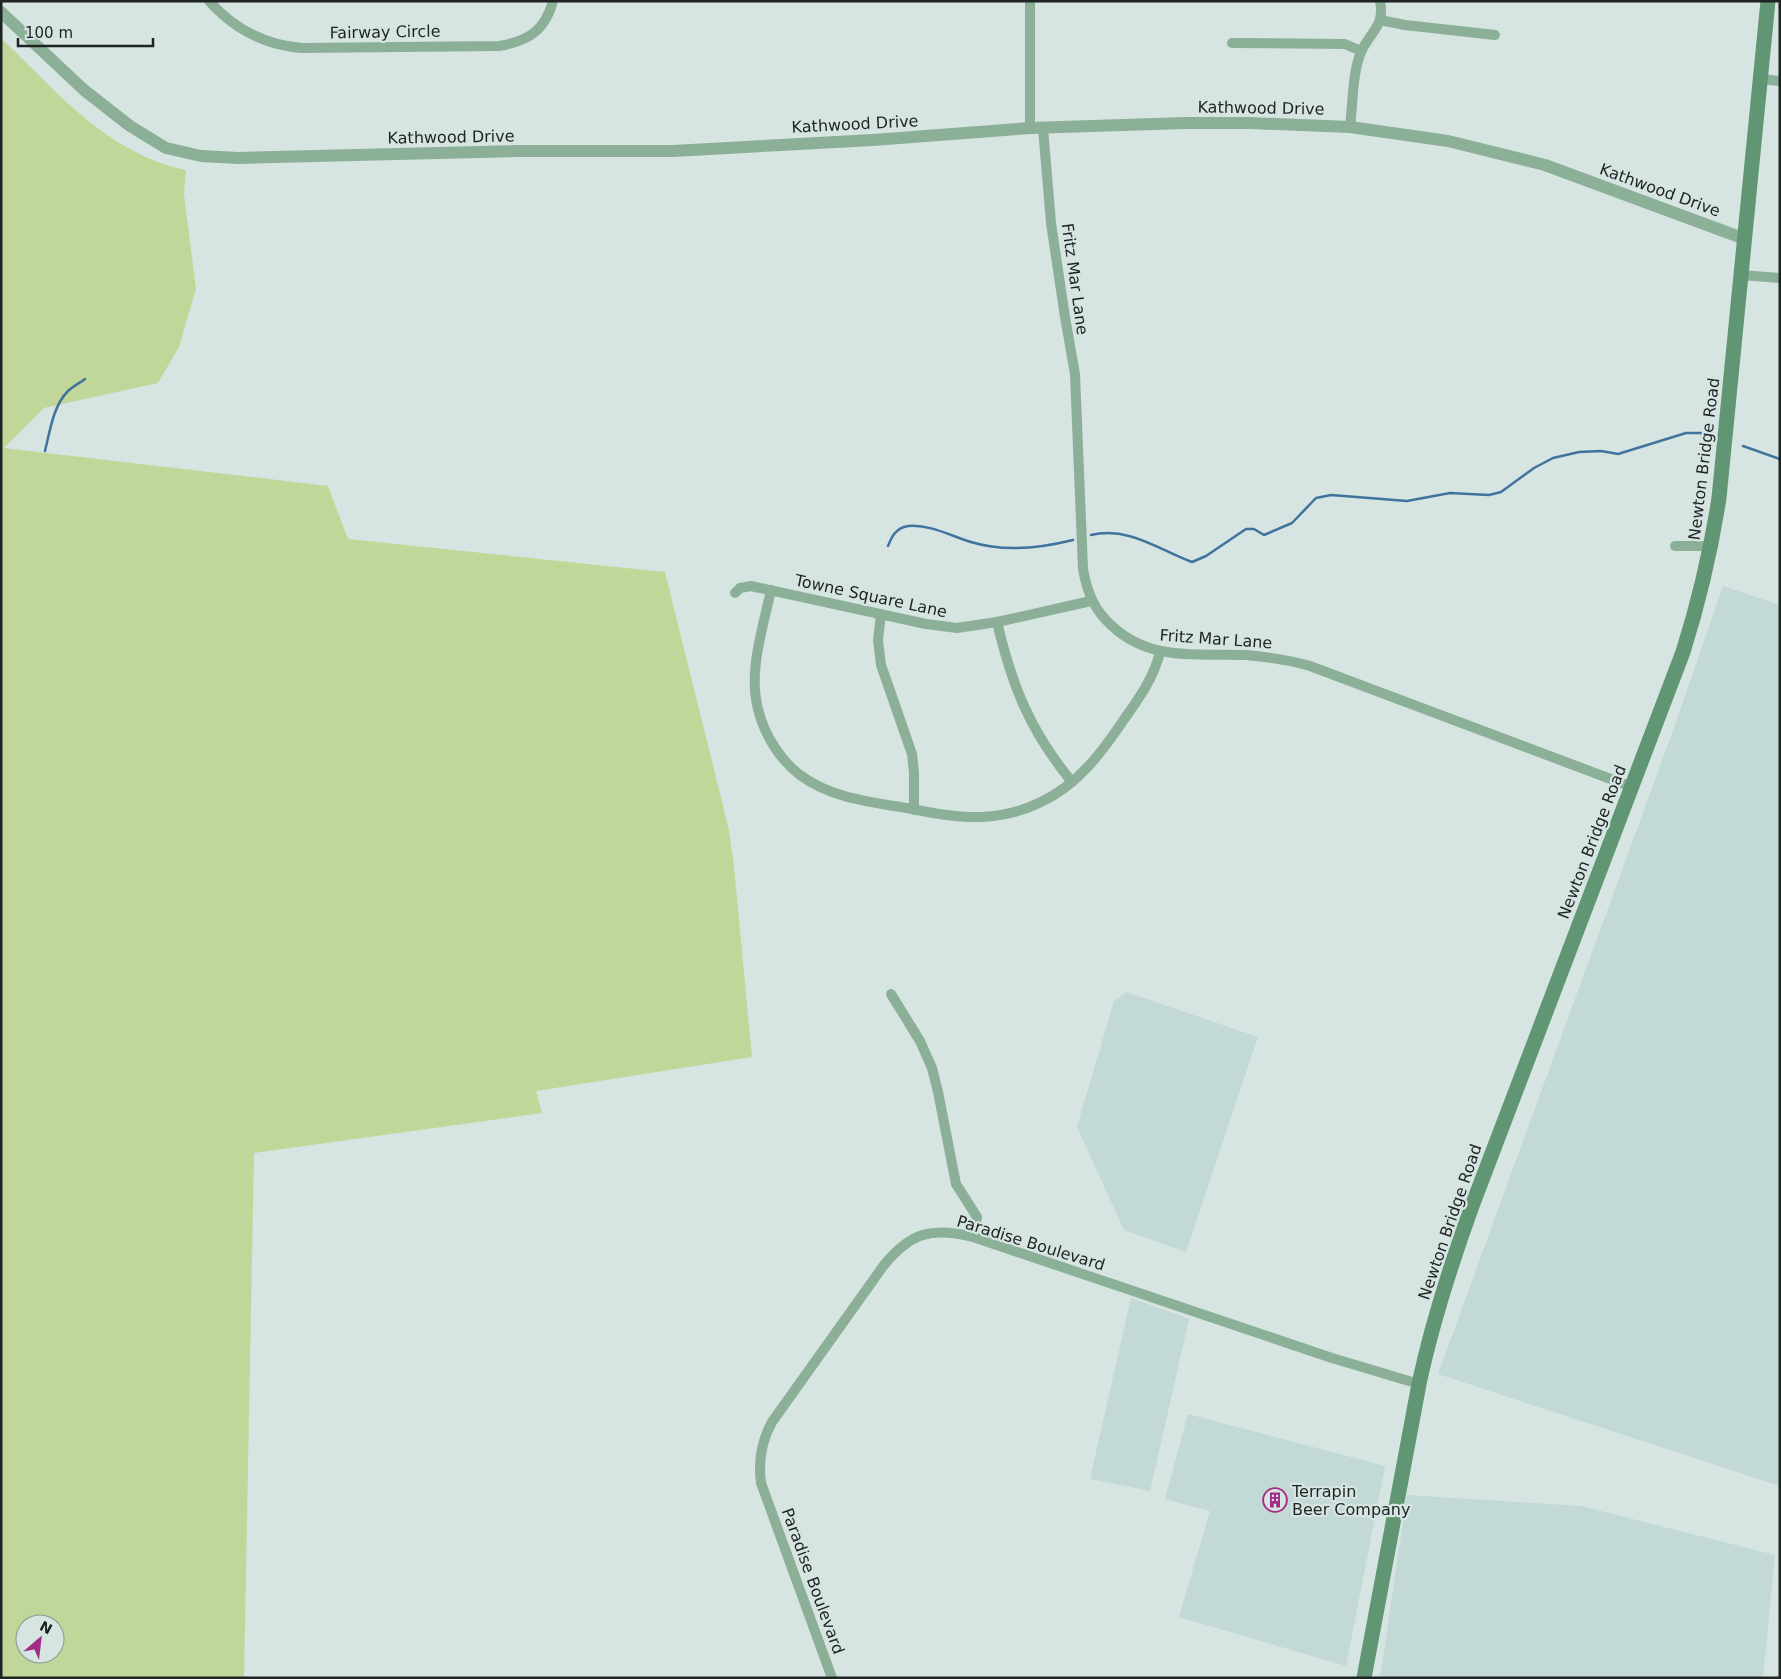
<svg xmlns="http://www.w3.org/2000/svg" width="1781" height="1679" font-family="'DejaVu Sans',sans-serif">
<rect width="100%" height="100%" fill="#d6e4e2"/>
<g fill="#c2d9d5">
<path d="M1723,586L1780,605V1486L1438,1374L1674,728Z"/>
<path d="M1126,992L1258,1037L1186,1252L1124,1230L1077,1127L1114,1001Z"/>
<path d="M1131,1298L1189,1319L1150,1491L1090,1479Z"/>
<path d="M1188,1414L1385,1466L1346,1666L1179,1617L1210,1511L1165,1499Z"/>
<path d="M1407,1495L1581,1506L1775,1555L1763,1678H1380Z"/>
</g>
<path fill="#c1d79a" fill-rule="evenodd" d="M1,38C56,91 108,154 186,170L184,194L196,289L179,347L158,383L44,408L4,448L328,486L348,539L665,572L729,830L734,867L752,1057L536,1091L542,1113L254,1153L244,1678H1ZM25,1624H55V1654H25Z"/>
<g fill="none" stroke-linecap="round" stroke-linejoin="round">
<g stroke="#40739e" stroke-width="2.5">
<path d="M1743,446L1780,459"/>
<path d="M45,451C50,431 53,406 68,391C73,386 80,383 85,379"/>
<path d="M1091,535C1129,526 1159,550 1192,562L1206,556L1246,529H1254L1264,535L1292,523L1316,498L1331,495L1407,501L1450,493L1489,495L1501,492L1534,468L1553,458L1579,452L1601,451L1618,454L1686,433H1701L1711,437"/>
<path d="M888,546C892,536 896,528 908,526C930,524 951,536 971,542C1003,552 1041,548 1073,540"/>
</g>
<g stroke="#8caf97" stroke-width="10">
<path d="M209,1C234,29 264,45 302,48L499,46C528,41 545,31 553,1"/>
<path d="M1380,20L1405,25L1495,35"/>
<path d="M1232,43L1345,44L1361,51"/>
<path d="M1760,79L1780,81"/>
<path d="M1350,127C1353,104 1352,71 1362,50C1371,31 1385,26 1380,1"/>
<path d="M1030,128V1"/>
<path d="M1043,128L1051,223L1065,317L1075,374L1083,569C1087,592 1094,610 1112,626C1151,662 1197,653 1246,655C1268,657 1289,660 1310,666L1632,787"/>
<path d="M1741,275L1780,278"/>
<path d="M1675,546H1711"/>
<path d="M771,590C763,628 748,671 758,709C764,734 780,760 800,775C831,798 870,802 907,808C932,813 957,818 982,817C1002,816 1023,811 1041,802C1079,784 1102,752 1125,718C1140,697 1154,677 1160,652"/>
<path d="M735,593L740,588L751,586L926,624L957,628L997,622L1091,601"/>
<path d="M881,614L878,640L881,665L912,754L914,772V810"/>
<path d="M997,622C1012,686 1030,731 1072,782"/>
<path d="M891,994L920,1041L932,1068L938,1092L956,1184L977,1217L973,1237"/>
<path d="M832,1678L761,1483C758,1461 761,1442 772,1422L884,1265C911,1232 932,1227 973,1237L1332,1358L1419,1384"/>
</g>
<path stroke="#8caf97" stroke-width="12" d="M1,12L84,90L130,126L166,148L201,156L238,158L518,151H673L873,140L1030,128L1185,123H1249L1350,127L1448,141L1545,165L1745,239"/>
<path stroke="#609673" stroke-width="15" d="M1364,1678L1419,1384C1432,1323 1451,1264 1472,1206L1683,652C1699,601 1711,550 1719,498L1768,1"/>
</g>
<defs>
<g id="building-ring" transform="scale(1.25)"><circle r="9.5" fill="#d6e4e2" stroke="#a12d87" stroke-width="1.5"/><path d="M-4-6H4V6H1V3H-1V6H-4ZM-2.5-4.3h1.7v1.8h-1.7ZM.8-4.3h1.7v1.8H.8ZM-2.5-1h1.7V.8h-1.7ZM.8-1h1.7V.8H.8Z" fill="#a12d87"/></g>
</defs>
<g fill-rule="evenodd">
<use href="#building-ring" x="1275" y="1500"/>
</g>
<g text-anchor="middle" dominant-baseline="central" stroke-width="4.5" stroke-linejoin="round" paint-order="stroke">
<g font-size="16" fill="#1e2323" stroke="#d6e4e2">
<text transform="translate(385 32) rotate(-1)">Fairway Circle</text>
<text transform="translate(1261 108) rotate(1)">Kathwood Drive</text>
<text transform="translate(855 124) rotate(-3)">Kathwood Drive</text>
<text transform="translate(451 137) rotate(-1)">Kathwood Drive</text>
<text transform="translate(1660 190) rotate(20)">Kathwood Drive</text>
<text transform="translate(1075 279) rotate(82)">Fritz Mar Lane</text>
<text transform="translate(1704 459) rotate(-83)">Newton Bridge Road</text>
<text transform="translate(871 596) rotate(12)">Towne Square Lane</text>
<text transform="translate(1216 639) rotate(4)">Fritz Mar Lane</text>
<text transform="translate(1592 842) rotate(-69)">Newton Bridge Road</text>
<text transform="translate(1450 1222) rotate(-71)">Newton Bridge Road</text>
<text transform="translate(1031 1243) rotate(17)">Paradise Boulevard</text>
<text transform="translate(813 1581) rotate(70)">Paradise Boulevard</text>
</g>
<g font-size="16" fill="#1e2323" stroke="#d6e4e2" text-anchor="start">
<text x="1292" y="1491">Terrapin<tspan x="1292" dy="18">Beer Company</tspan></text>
</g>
</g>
<rect width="1781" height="1679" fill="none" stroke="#1e2323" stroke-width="5"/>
<g transform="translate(40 1639) rotate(28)"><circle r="24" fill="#d6e4e2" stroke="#8c9796"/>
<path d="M0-4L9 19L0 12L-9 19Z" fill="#a12d87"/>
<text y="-8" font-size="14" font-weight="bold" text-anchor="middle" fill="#1e2323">N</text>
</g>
<path d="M18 38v8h135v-8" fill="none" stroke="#1e2323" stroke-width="2.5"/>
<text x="25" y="38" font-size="15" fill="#1e2323" stroke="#d6e4e2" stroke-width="4" paint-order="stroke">100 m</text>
</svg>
